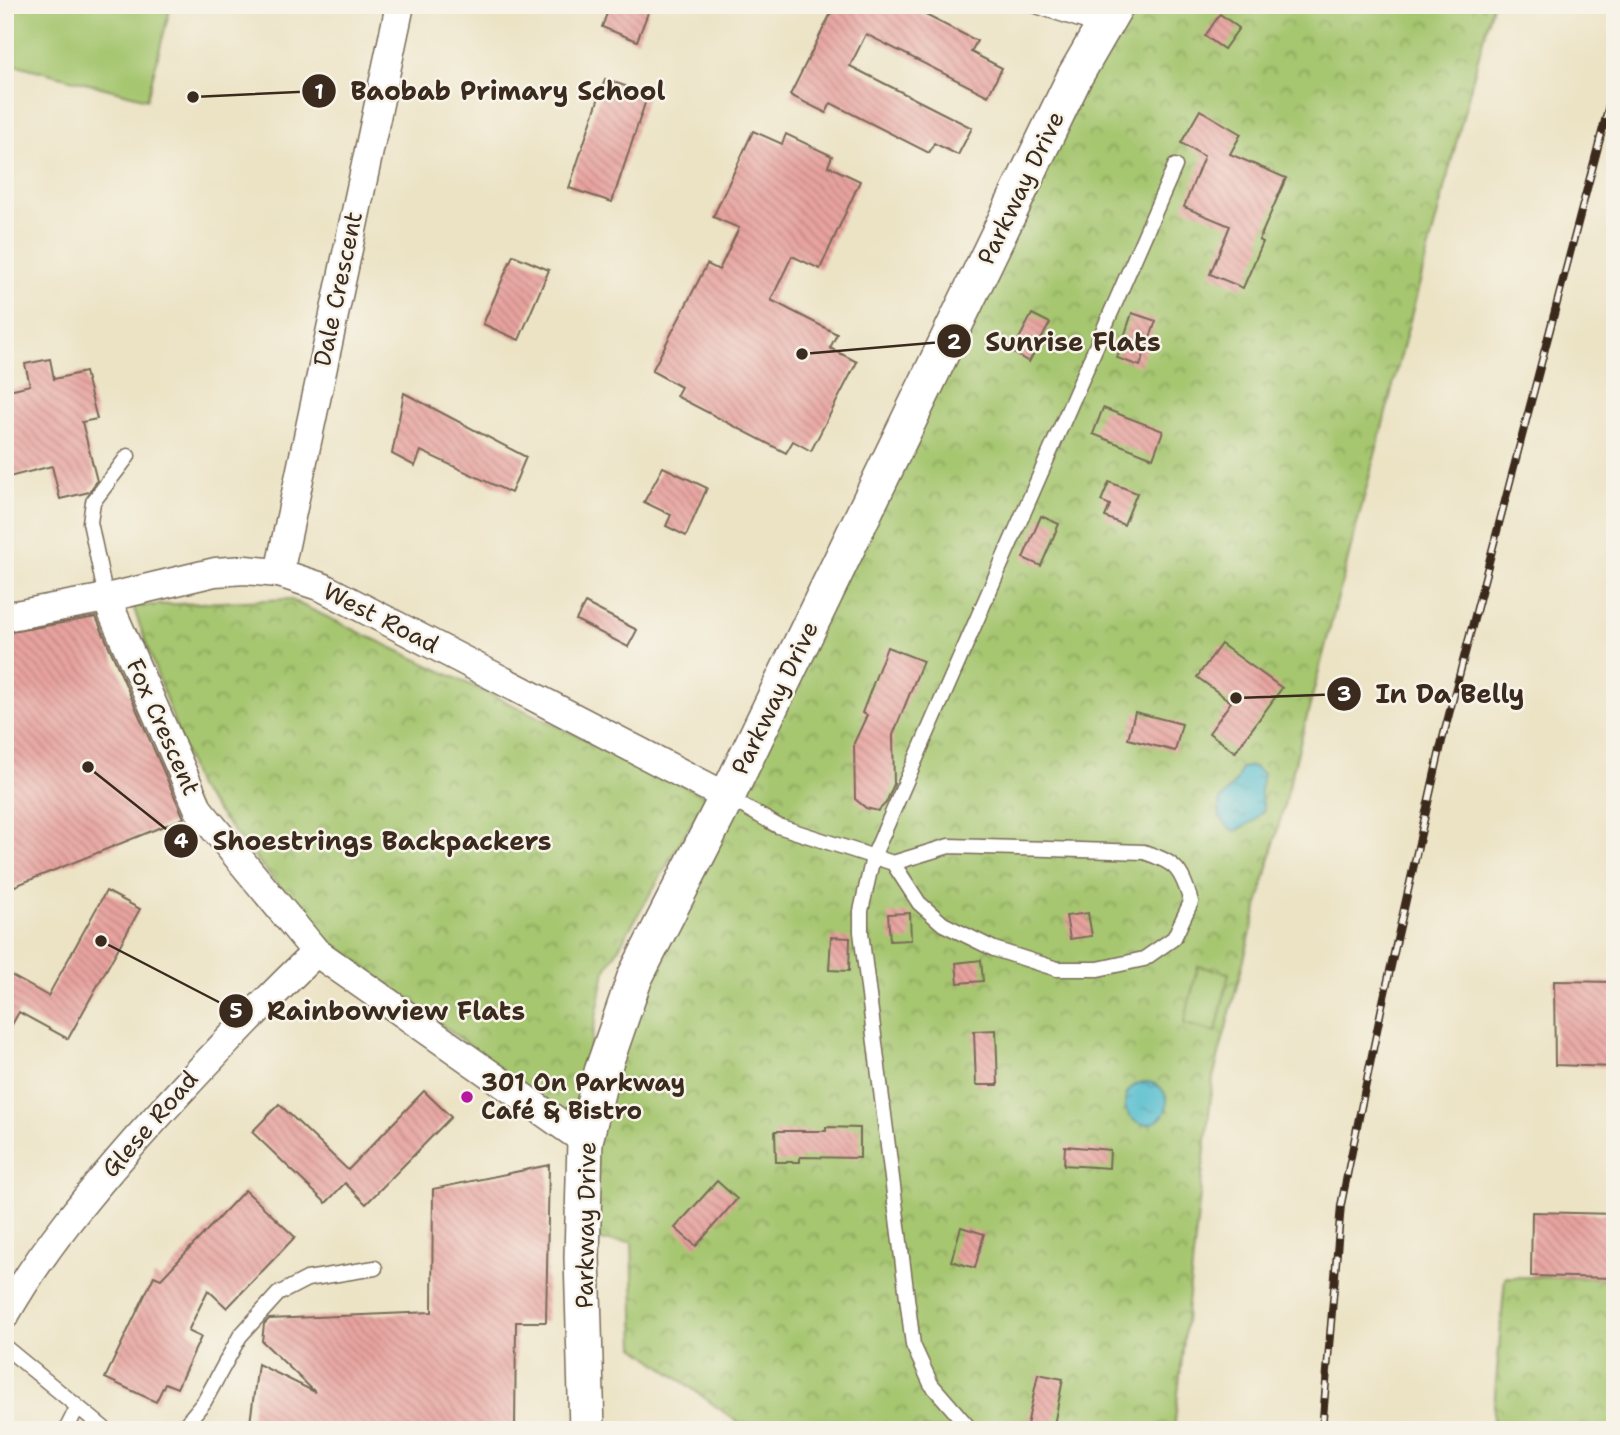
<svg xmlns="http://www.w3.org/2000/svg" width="1620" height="1435" font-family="'Shantell Sans',sans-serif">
<defs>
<pattern id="park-crowns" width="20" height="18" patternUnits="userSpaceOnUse" patternTransform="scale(1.75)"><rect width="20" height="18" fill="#a6c66f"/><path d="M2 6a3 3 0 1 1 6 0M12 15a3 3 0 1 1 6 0" fill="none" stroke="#88a15b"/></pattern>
<pattern id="water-ripples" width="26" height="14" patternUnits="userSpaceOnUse" patternTransform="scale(1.75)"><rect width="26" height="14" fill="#53bdcf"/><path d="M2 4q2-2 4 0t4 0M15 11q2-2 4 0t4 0" fill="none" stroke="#469aa7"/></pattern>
<pattern id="building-back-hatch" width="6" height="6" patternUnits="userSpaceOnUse" patternTransform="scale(1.75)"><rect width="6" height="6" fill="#e8a39f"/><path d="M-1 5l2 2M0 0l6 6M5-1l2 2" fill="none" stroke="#bd8581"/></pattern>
</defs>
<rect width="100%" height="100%" fill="#f7f3e8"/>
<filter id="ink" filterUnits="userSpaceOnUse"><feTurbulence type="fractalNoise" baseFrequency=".0143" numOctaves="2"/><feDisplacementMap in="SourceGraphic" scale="14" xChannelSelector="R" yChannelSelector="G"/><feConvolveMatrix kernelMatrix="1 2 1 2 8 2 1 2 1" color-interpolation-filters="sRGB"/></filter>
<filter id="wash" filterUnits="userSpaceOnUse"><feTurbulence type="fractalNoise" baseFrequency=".00686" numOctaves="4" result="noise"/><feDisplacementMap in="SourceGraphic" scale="28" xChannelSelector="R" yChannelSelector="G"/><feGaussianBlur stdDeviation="1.57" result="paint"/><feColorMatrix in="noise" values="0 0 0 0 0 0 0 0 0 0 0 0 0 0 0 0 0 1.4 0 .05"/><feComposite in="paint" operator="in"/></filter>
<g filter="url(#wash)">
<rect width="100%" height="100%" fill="#ece3c5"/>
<g fill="url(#park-crowns)" stroke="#707846" stroke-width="2">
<path d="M1123,5H1492L1213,1078L1174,1430L747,1429L635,1347L632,1242L593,1240L588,1134L646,963Z"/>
<path d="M289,599L707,797L605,971L575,1125L314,929L197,787L133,606Z"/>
<path d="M1505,1277L1615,1278V1430H1492Z"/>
</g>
<g fill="#a6c66f" stroke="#707846" stroke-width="2">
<path d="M5,5H171L147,99L5,62Z"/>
<path d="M1198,966L1229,973L1216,1032L1184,1024Z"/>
</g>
<g fill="url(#water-ripples)" stroke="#477476" stroke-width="2">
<path d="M1253,766L1263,774L1260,792L1264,809L1254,821L1236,831L1229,828L1219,816V802L1237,780L1241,768Z"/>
<circle cx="1146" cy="1103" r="21"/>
</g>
<g id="blocks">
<g fill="url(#building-back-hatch)">
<path d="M610,5H651L637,41L602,27Z"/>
<path d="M835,5H906L977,41L971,52L1002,68L988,96L866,34L850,66L972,128L958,155L934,143L929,153L831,103L826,113L790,95Z"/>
<path d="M1220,14L1239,28L1224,49L1205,36Z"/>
<path d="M605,79L648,94L612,202L569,188Z"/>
<path d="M1200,110L1241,134L1230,154L1286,178L1259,240L1263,242L1243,288L1210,274L1230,226L1184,207L1204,156L1181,143Z"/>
<path d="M753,131L782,144L786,134L832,156L828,166L860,181L820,269L792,256L771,300L837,334L830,348L857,362L811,451L793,441L786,453L676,396L681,387L652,371L707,264L719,270L739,228L713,217Z"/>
<path d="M513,255L549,270L519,340L483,324Z"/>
<path d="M1132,313L1156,321L1140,366L1117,358Z"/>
<path d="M1032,314L1050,323L1029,362L1012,352Z"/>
<path d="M50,359L54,379L85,372L97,419L82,422L97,481L89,492L60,499L52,466L5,478V391L30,385L25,364Z"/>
<path d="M404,393L526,457L511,493L421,451L415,466L392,454Z"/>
<path d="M1103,408L1163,431L1153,458L1093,434Z"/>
<path d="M663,467L707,488L686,536L666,526L671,515L644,502Z"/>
<path d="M1109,482L1137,493L1124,525L1105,517L1110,505L1101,501Z"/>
<path d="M1041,516L1059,524L1041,566L1023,558Z"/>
<path d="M585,603L637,630L628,647L576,620Z"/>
<path d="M96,617L184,818L5,890V633Z"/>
<path d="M1221,644L1282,688L1235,752L1209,733L1231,702L1197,677Z"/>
<path d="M887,647L923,661L893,735L894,784L886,803L878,811L866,808L855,799L854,743L867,715L862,713Z"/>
<path d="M1135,712L1182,724L1175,751L1128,739Z"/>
<path d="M106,891L140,909L68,1039L19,1012L5,1037V972L48,996Z"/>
<path d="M910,913L911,940L890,941L888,914Z"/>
<path d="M1088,913L1092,936L1070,939L1066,916Z"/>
<path d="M831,937L850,938L849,971L829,970Z"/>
<path d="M981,960L983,981L958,983L956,963Z"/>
<path d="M1554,981L1615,982V1067L1555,1065Z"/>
<path d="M996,1030L998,1085H976L974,1031Z"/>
<path d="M424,1091L451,1117L366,1204L345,1183L326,1203L252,1132L279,1104L348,1170Z"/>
<path d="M826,1127L860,1128V1158L800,1157V1162H776L775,1131H826Z"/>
<path d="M1065,1146L1110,1150L1109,1168L1064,1165Z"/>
<path d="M549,1165L546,1322H516L515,1430H249L258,1364L315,1392L262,1341L264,1324L269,1319L432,1312L433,1189Z"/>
<path d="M717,1181L737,1199L696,1246L675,1228Z"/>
<path d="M245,1190L295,1237L227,1308L208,1290L188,1331L201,1337L177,1388L165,1383L156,1402L105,1378L154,1276L161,1279Z"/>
<path d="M1532,1212L1615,1214V1278L1531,1276Z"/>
<path d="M961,1227L984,1234L975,1268L951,1261Z"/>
<path d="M1038,1374L1063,1379L1053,1430H1026Z"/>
</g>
</g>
</g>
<g filter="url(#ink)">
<use href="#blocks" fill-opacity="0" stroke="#796b58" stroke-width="2"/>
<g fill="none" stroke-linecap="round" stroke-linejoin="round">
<g stroke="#796b58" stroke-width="17">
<g id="service">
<path d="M1033,5L1101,27"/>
<path d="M106,598L90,522L93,502L128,456"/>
<path d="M727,797L778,826L893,863L949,846L1144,852C1176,863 1181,868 1191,902L1174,938L1144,959L1098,969H1057L994,949L943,924L919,903L893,863"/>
<path d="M5,1347L106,1430"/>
<path d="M66,1430L77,1408"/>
<path d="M181,1430L204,1402L240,1336L278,1294L307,1279L375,1268"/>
<path d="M971,1430L931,1384L913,1345L861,932V911L873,857L1175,166"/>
</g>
</g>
<g stroke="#796b58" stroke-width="31">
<g id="minor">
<path d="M279,573L400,5"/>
<path d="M106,598L199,810L316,952L585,1141"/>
<path d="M5,617L106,598L215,572L245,570L279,573L322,587L727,797"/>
<path d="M5,1315C41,1251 88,1195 136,1140C194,1075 253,1013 316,952"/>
</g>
</g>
<g stroke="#796b58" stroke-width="38">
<path id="tertiary" d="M587,1430L582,1257L585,1141L602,1072L635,977L727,797L1075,76L1116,5"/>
</g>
<use href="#service" stroke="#fff" stroke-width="14"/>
<use href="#minor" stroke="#fff" stroke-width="28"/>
<use href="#tertiary" stroke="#fff" stroke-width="35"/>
<g stroke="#3b2a1e" stroke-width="8">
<path id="rail" d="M1322,1430L1341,1205L1382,1006L1442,741L1615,82"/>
</g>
<use href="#rail" stroke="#f7f3e8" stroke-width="5" stroke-dasharray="16" stroke-linecap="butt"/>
</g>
</g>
<circle fill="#b5179e" stroke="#f7f3e8" stroke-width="2.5" cx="467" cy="1097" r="7"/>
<g text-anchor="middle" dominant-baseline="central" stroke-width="5" stroke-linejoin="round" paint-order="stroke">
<g font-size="24" fill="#3b2a1e" stroke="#f7f3e8">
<text transform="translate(1021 188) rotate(-64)">Parkway Drive</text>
<text transform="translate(338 289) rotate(-78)">Dale Crescent</text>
<text transform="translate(381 618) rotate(27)">West Road</text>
<text transform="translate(775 698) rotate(-64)">Parkway Drive</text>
<text transform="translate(163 727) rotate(66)">Fox Crescent</text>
<text transform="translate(150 1124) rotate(-49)">Glese Road</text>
<text transform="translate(586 1225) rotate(-89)">Parkway Drive</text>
</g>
<g font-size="24" font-weight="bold" fill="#3b2a1e" stroke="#f7f3e8" text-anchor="start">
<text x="481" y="1083">301 On Parkway<tspan x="481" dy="28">Café &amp; Bistro</tspan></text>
</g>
</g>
<path fill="none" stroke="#3b2a1e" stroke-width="2.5" d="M193 97L319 91M802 354L954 341M1236 698L1344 694M88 767L181 841M101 941L236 1011"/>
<g fill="#3b2a1e" stroke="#f7f3e8" stroke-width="2.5">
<circle cx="193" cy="97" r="7"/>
<circle cx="802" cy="354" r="7"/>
<circle cx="1236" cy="698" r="7"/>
<circle cx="88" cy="767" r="7"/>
<circle cx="101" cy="941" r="7"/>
<circle cx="319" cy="91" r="18"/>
<circle cx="954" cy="341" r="18"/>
<circle cx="1344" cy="694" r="18"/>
<circle cx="181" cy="841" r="18"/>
<circle cx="236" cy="1011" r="18"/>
</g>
<g font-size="21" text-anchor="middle" font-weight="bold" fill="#fff">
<text x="319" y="99">1</text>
<text x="954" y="349">2</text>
<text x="1344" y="701">3</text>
<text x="181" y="848">4</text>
<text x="236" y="1018">5</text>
</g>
<g font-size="26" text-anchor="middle" font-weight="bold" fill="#3b2a1e" stroke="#f7f3e8" stroke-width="5" stroke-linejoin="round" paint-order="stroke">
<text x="508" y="100">Baobab Primary School</text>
<text x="1073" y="351">Sunrise Flats</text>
<text x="1450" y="703">In Da Belly</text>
<text x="382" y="850">Shoestrings Backpackers</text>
<text x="396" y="1020">Rainbowview Flats</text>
</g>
<rect width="1620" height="1435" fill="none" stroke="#f7f3e8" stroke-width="28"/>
</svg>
